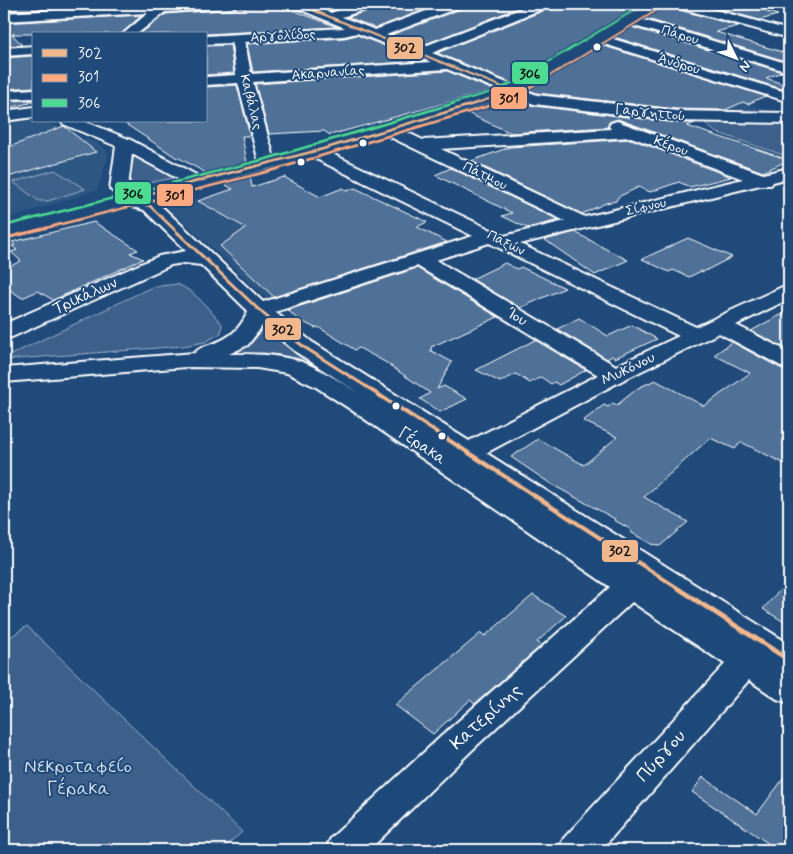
<svg xmlns="http://www.w3.org/2000/svg" width="793" height="854" font-family="Mynerve,sans-serif">
<rect width="100%" height="100%" fill="#1f4a7a"/>
<filter id="ink" filterUnits="userSpaceOnUse"><feTurbulence type="fractalNoise" baseFrequency=".02" numOctaves="2"/><feDisplacementMap in="SourceGraphic" scale="10" xChannelSelector="R" yChannelSelector="G"/><feConvolveMatrix kernelMatrix="1 2 1 2 8 2 1 2 1" color-interpolation-filters="sRGB"/></filter>
<g filter="url(#ink)">
<g fill="#2e5683">
<path d="M666,77L751,105L774,112L717,113L640,87Z"/>
<path d="M10,120L43,121L99,144L109,154L97,190L4,220V122Z"/>
<path d="M190,196L255,235L338,280L270,301L164,204Z"/>
</g>
<g fill="#3c618b" stroke="#9eb0c5">
<path d="M789,121V157L715,132L704,122Z"/>
<path d="M134,154L173,178L128,187Z"/>
<path d="M55,170L85,189L48,201H39L13,182Z"/>
<path d="M177,284C196,291 209,310 222,324L221,333L205,342L183,346L4,360V358L152,287Z"/>
<path d="M264,324L402,421L301,359L266,353L232,354C249,346 257,341 264,324Z"/>
<path d="M27,626L242,832L221,850H4V641Z"/>
</g>
<g fill="#507197" stroke="#fff">
<path d="M4,4H130L4,11Z"/>
<path d="M318,4H352L331,11L315,5Z"/>
<path d="M377,4H440L375,28L348,17L374,9Z"/>
<path d="M464,4H528L420,46L391,35L461,9Z"/>
<path d="M551,4H585L598,7L605,4H645L512,83L437,53L548,9Z"/>
<path d="M664,4H672L676,9L738,26L716,32L789,54V62L644,18Z"/>
<path d="M699,4H783V7L767,12L778,15L760,20Z"/>
<path d="M279,5L337,27L206,34H140L166,14Z"/>
<path d="M142,15L121,34H12L22,45L4,46V23Z"/>
<path d="M631,27L782,72L766,78L788,86L782,89L614,37Z"/>
<path d="M357,35L423,61L253,72L247,44L344,38Z"/>
<path d="M230,45L234,73L206,75V46Z"/>
<path d="M601,45L765,96L748,104L743,102L725,110L677,109L537,93L528,90Z"/>
<path d="M32,56L34,59V87L4,89V58Z"/>
<path d="M447,71L493,90L330,135L324,131L269,134L255,84Z"/>
<path d="M237,85L250,136H242L247,163L206,173L179,158H177L121,121H206V87Z"/>
<path d="M512,98L534,106L677,123H695L687,126L789,160L763,172L618,119L609,122L608,127L511,133L465,112Z"/>
<path d="M34,100V102L4,109V101Z"/>
<path d="M64,126L96,152L4,178V149Z"/>
<path d="M631,139L731,177L690,187L679,182L650,192L639,187L618,197L616,201L606,203L582,214L471,161L510,147Z"/>
<path d="M451,168L559,220L527,228L502,216L512,213L435,175Z"/>
<path d="M250,175L252,187L284,177L320,197L343,188L347,191L355,188L427,222L417,227L447,242L274,297L220,246L246,228L198,201L233,189L222,183Z"/>
<path d="M94,222L138,250L130,253L143,259L53,300L38,291L22,298L4,286V269L21,261L11,252L17,250L12,246L15,245L12,242Z"/>
<path d="M575,232L604,248L628,260L595,275L545,240Z"/>
<path d="M688,238L732,257L703,272L701,271L689,277L673,270L669,272L642,259Z"/>
<path d="M505,263L517,269L521,267L565,288L520,308L472,279Z"/>
<path d="M417,268L498,317L431,347L432,348L430,350L452,362L437,389L444,386L467,399L440,412L420,399L430,393L385,362L359,348L355,350L318,327L315,328L296,318L288,310Z"/>
<path d="M789,312V350L751,331L776,317Z"/>
<path d="M579,318L608,336L632,325L657,339L615,358L612,356L607,359L557,329Z"/>
<path d="M535,340L586,370L559,385L554,382L551,384L541,377L530,383L516,374L500,382L476,370Z"/>
<path d="M732,342L780,368L789,370V466L741,442L735,449L710,438L644,497L688,522L660,546L654,544L653,545L632,533L630,529L614,520L615,519L551,484L511,457L538,439L584,465L617,437L583,421L604,405L608,407L613,403L617,405L638,388L655,380L704,406L750,373L714,355Z"/>
<path d="M789,580V625L763,609Z"/>
<path d="M533,595L566,616L537,642L542,645L475,704L470,700L433,734L395,705L481,633L485,636Z"/>
<path d="M789,771V850H778L692,792L703,777L757,814Z"/>
</g>
<g fill="none" stroke-linecap="round" stroke-linejoin="round">
<g stroke="#fff" stroke-width="4">
<g id="minor">
<path d="M158,4H238L232,8L165,12L137,34H123L148,13L4,21V13Z"/>
<path d="M292,4H308L331,13L357,4H375L373,7L342,17L375,30L445,4H462L460,7L386,35L420,48L533,4H549L547,7L432,53L512,85L648,4H662L640,19L789,64V72L631,25L610,38L789,93V102L601,43L524,90L537,95L677,111L789,113V123L677,121L534,104L512,96L402,130L423,140L611,129L609,126L611,123L617,121L763,174L789,168V178L773,182L771,185H760L520,244L696,327L782,287L789,285V299L736,325L789,352V368L781,366L719,333L623,380L486,453L789,644V672L786,671L789,674V703L777,699L749,680L601,850H558L564,838L725,664L632,602L471,751L369,850H325L331,838L447,731L610,587L350,409L316,387L287,373L257,368L186,367L4,382V368L195,353C199,348 203,347 209,345C229,339 240,330 248,311L201,265L184,263L171,265L12,337L4,339V324L159,256L186,251L144,210L129,206L4,238V226L119,197L110,189L116,146L63,124L61,121H84L131,140L200,177L259,162L238,83L206,85V77L236,75L232,43L206,44V36L345,28L294,7ZM357,33L431,62L251,74L245,42L344,36ZM447,69L499,90L274,158L253,82ZM386,135L565,221L504,236L328,152ZM631,137L743,179L585,217L441,149ZM132,154L182,181L136,193L128,187ZM312,157L473,236L263,302L157,202L150,200ZM489,243L679,336L616,366L436,260ZM417,266L598,375L469,441L312,342L275,312ZM263,325L296,352L366,398C346,385 325,371 302,362C279,354 252,354 229,354L248,345Z"/>
<path d="M674,4H693L789,30V38L676,7Z"/>
<path d="M34,46V54L4,56V48Z"/>
<path d="M34,89V98L4,99V91Z"/>
<path d="M34,107V117L4,121V111Z"/>
</g>
</g>
<use href="#minor" fill="#1f4a7a" fill-rule="evenodd"/>
<g stroke="#1f4a7a" stroke-width="4">
<g id="bus-1-far4">
<path d="M298,4L512,91"/>
<path d="M474,104L512,91"/>
</g>
</g>
<g stroke="#1f4a7a" stroke-width="5">
<g id="bus-1-far3">
<path d="M132,198L137,203L150,206L179,234"/>
<path d="M132,198L323,149L477,103"/>
</g>
</g>
<g stroke="#1f4a7a" stroke-width="6">
<path id="bus-1-far2" d="M178,233L259,310L304,347L381,396"/>
</g>
<g stroke="#1f4a7a" stroke-width="8">
<path id="bus-1-far1" d="M379,395L696,600"/>
</g>
<g stroke="#1f4a7a" stroke-width="9">
<path id="bus-1" d="M694,599L789,660"/>
</g>
<g stroke="#1f4a7a" stroke-width="4">
<path id="bus-2-far2" d="M495,104L528,89L659,9"/>
</g>
<g stroke="#1f4a7a" stroke-width="5">
<path id="bus-2-far1" d="M22,234L270,171L499,103"/>
</g>
<g stroke="#1f4a7a" stroke-width="6">
<path id="bus-2" d="M6,238L27,233"/>
</g>
<g stroke="#1f4a7a" stroke-width="4">
<path id="bus-3-far1" d="M450,104L495,91L522,78L644,4"/>
</g>
<g stroke="#1f4a7a" stroke-width="5">
<path id="bus-3" d="M4,226L266,159L455,103"/>
</g>
<use href="#bus-1-far4" stroke="#f1b78d" stroke-width="2"/>
<use href="#bus-1-far3" stroke="#f1b78d" stroke-width="2.5"/>
<use href="#bus-1-far2" stroke="#f1b78d" stroke-width="3"/>
<use href="#bus-1-far1" stroke="#f1b78d" stroke-width="4"/>
<use href="#bus-1" stroke="#f1b78d" stroke-width="5"/>
<use href="#bus-2-far2" stroke="#ffa980" stroke-width="2"/>
<use href="#bus-2-far1" stroke="#ffa980" stroke-width="2.5"/>
<use href="#bus-2" stroke="#ffa980" stroke-width="3"/>
<use href="#bus-3-far1" stroke="#4ddb92" stroke-width="2"/>
<use href="#bus-3" stroke="#4ddb92" stroke-width="2.5"/>
</g>
</g>
<g fill="#fff" stroke="#1f4a7a" stroke-width="2">
<circle cx="597" cy="47" r="4.5"/>
<circle cx="363" cy="143" r="4.5"/>
<circle cx="301" cy="162" r="4.5"/>
<circle cx="396" cy="406" r="4.5"/>
<circle cx="442" cy="436" r="4.5"/>
</g>
<g text-anchor="middle" dominant-baseline="central" stroke-width="4" stroke-linejoin="round" paint-order="stroke">
<g font-size="14" fill="#fff" stroke="#1f4a7a">
<text transform="translate(680 35) rotate(17)">Πάρου</text>
<text transform="translate(283 36) rotate(-3)">Αργολίδος</text>
<text transform="translate(679 64) rotate(17)">Άνδρου</text>
<text transform="translate(328 73) rotate(-4)">Ακαρνανίας</text>
<text transform="translate(251 102) rotate(76)">Καβάλας</text>
<text transform="translate(650 113) rotate(6)">Γαργηττού</text>
<text transform="translate(671 146) rotate(20)">Κέρου</text>
<text transform="translate(485 176) rotate(26)">Πάτμου</text>
<text transform="translate(646 207) rotate(-13)">Σίφνου</text>
<text transform="translate(506 243) rotate(26)">Παξών</text>
</g>
<g font-size="16" fill="#fff" stroke="#1f4a7a">
<text transform="translate(85 296) rotate(-24)">Τρικάλων</text>
<text transform="translate(517 317) rotate(31)">Ίου</text>
<text transform="translate(628 369) rotate(-26)">Μυκόνου</text>
<text transform="translate(422 446) rotate(34)">Γέρακα</text>
</g>
<g font-size="19" fill="#fff" stroke="#1f4a7a">
<text transform="translate(486 717) rotate(-42)">Κατερίνης</text>
<text transform="translate(661 756) rotate(-48)">Πύργου</text>
</g>
<g font-size="19" fill="#d8dfe8" stroke="#1f4a7a">
<text x="78" y="766">Νεκροταφείο<tspan x="78" dy="22">Γέρακα</tspan></text>
</g>
</g>
<g stroke="#1f4a7a" stroke-width="2">
<rect x="386" y="36" width="38" height="24" rx="5" fill="#f1b78d"/>
<rect x="511" y="61" width="38" height="24" rx="5" fill="#4ddb92"/>
<rect x="490" y="86" width="38" height="24" rx="5" fill="#ffa980"/>
<rect x="114" y="181" width="38" height="24" rx="5" fill="#4ddb92"/>
<rect x="156" y="183" width="38" height="24" rx="5" fill="#ffa980"/>
<rect x="264" y="317" width="38" height="24" rx="5" fill="#f1b78d"/>
<rect x="601" y="539" width="38" height="24" rx="5" fill="#f1b78d"/>
</g>
<g font-size="14" text-anchor="middle" font-weight="bold" fill="#111">
<text x="405" y="52">302</text>
<text x="530" y="78">306</text>
<text x="509" y="103">301</text>
<text x="133" y="198">306</text>
<text x="175" y="200">301</text>
<text x="283" y="334">302</text>
<text x="620" y="555">302</text>
</g>
<rect width="793" height="854" fill="none" stroke="#1f4a7a" stroke-width="20"/>
<rect x="10" y="10" width="773" height="834" fill="none" stroke="#fff" stroke-width="2" filter="url(#ink)"/>
<rect x="32" y="32" width="175" height="90" fill="#1f4a7a" stroke="#7992af"/>
<rect x="42" y="49" width="25" height="8" fill="#f1b78d" stroke="#7992af"/>
<text x="78" y="58" font-size="15" fill="#ffffff">302</text>
<rect x="42" y="74" width="25" height="8" fill="#ffa980" stroke="#7992af"/>
<text x="78" y="82" font-size="15" fill="#ffffff">301</text>
<rect x="42" y="99" width="25" height="8" fill="#4ddb92" stroke="#7992af"/>
<text x="78" y="108" font-size="15" fill="#ffffff">306</text>
<g transform="translate(736 58) rotate(132)" stroke="#1f4a7a" stroke-width="4" paint-order="stroke">
<path d="M0-4L9 19L0 12L-9 19Z" fill="#ffffff"/>
<text y="-8" font-size="14" font-weight="bold" text-anchor="middle" fill="#ffffff">N</text>
</g>
</svg>
